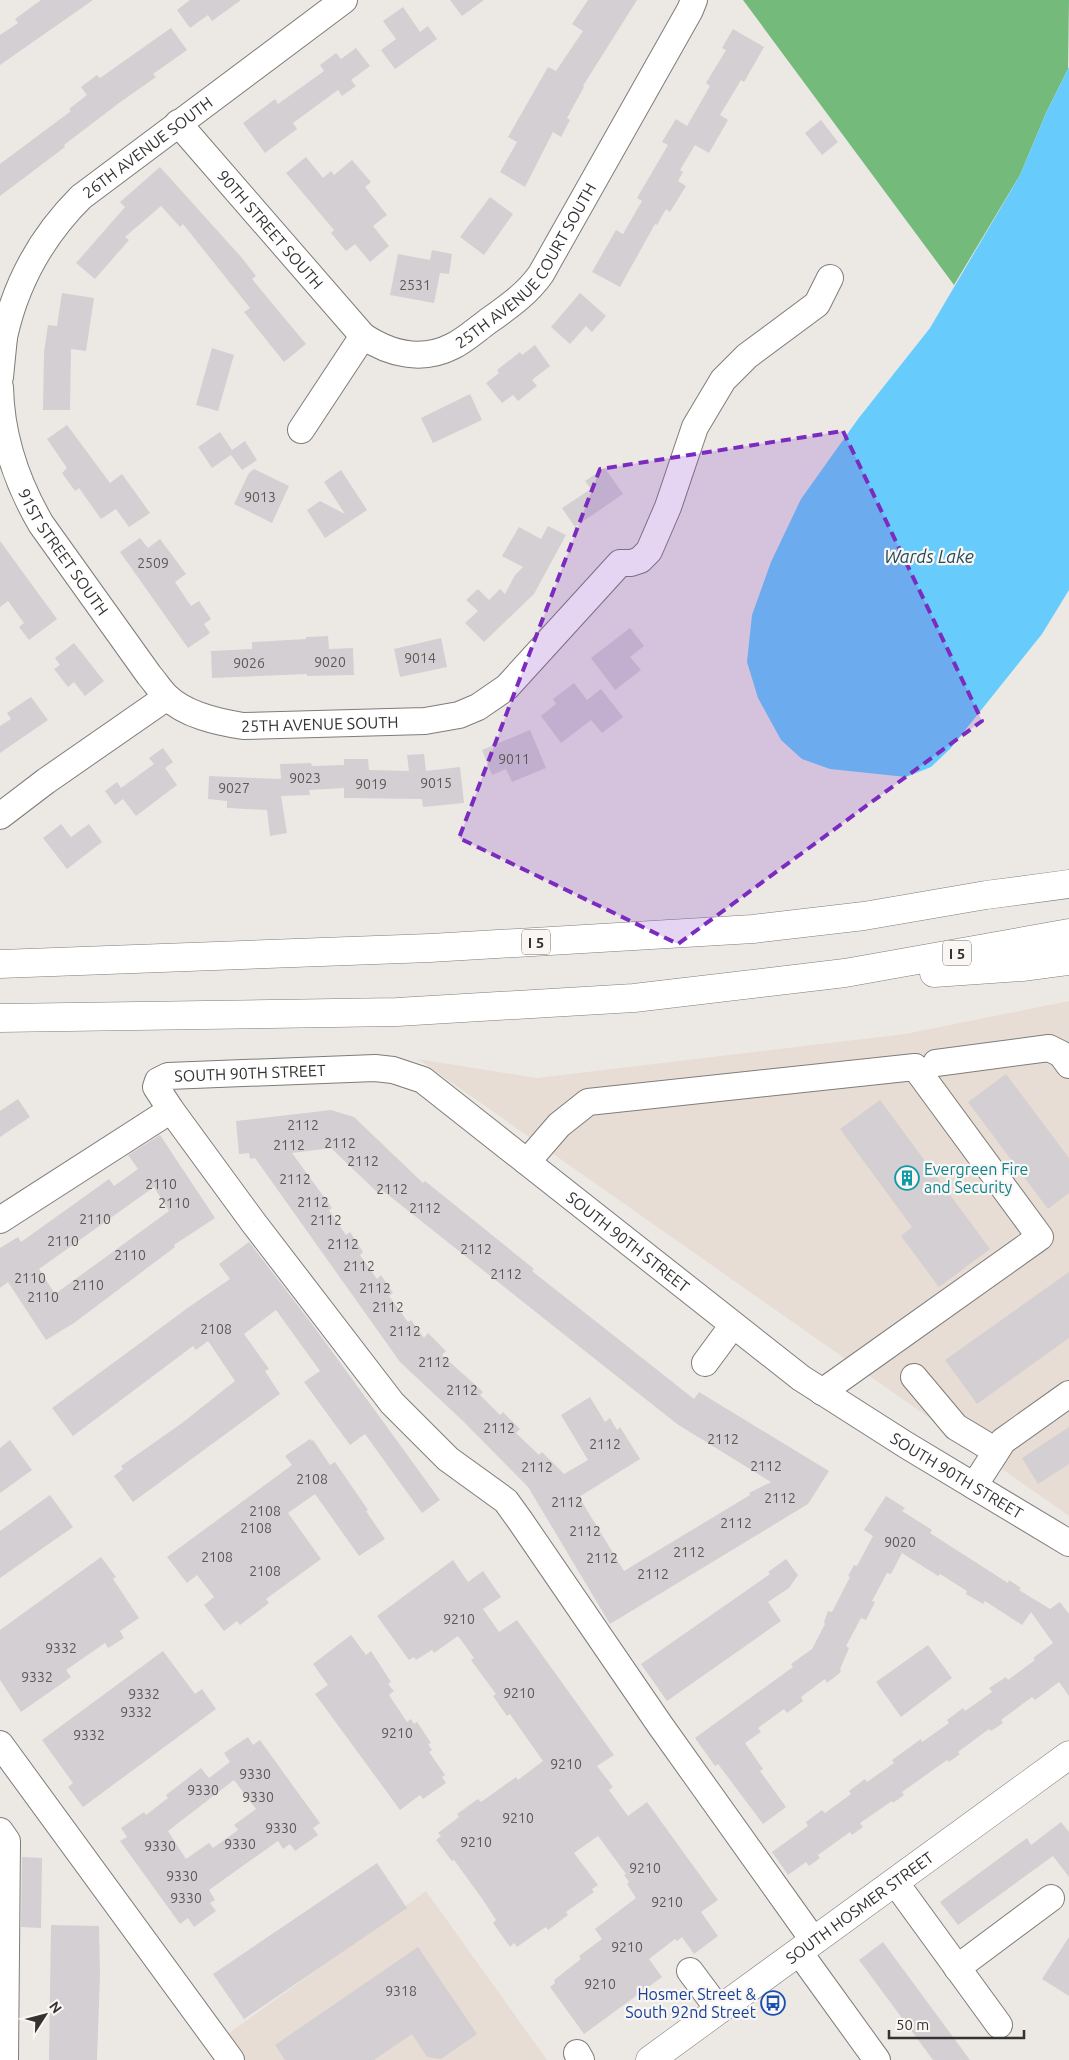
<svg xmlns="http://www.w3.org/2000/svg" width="1069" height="2060" font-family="Ubuntu,sans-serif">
<rect width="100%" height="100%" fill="#ece9e5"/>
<g fill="#e7ddd4">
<path d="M1069,1001V1516L418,1059L537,1078L905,1034Z"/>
<path d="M426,1891L547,2060H215L207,2049Z"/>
</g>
<path fill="#74ba7b" d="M743,0H1069L1068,69L1046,113L1020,175L954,285Z"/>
<path fill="#67cbfb" d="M1069,67V590L1042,634L950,749L931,767L906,777L830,769L802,759L781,740L758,698L747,662L752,615L771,562L801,499L858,419L930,328L1020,175L1046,113Z"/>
<g fill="#d4cfd2" fill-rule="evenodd">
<path d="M41,0H93L0,65V35L18,23L15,19Z"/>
<path d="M190,0H241L212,21L208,15L190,28L177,10Z"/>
<path d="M450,0H484L462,16Z"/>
<path d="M588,0H637L583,86L584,87L567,118L570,120L561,137L553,132L525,187L500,172L517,142L508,137L548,67L556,71L583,31L572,24Z"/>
<path d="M403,7L420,32L428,26L437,39L395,69L381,50L396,39L383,21Z"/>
<path d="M171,28L187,50L153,74L156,77L119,103L64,145L65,147L0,196V164L71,111L69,109L87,95L81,87L97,75L100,78Z"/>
<path d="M733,29L764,47L744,82L741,80L720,115L728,120L709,153L695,145L680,170L683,172L678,181L686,186L670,212L666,209L657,225L655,224L620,287L592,272L616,230L623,234L642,201L637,198L668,145L662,142L676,119L687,126L710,86L706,83L726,50L722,48Z"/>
<path d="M356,48L370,66L351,80L356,86L342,96L338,90L293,123L297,129L265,153L243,123L275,99L278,104L324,71L320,65L336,53L341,59Z"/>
<path d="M821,120L838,142L822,155L805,133Z"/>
<path d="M306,157L323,178L331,171L334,175L352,160L371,182L365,187L387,215L373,226L389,246L370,262L355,244L346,251L331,233L334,230L286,173Z"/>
<path d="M160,167L242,258L256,276L252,279L306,344L284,362L244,312L250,308L183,224L180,227L161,206L125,237L129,240L95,279L76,263L125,207L120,202Z"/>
<path d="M490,197L513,214L484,255L460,237Z"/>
<path d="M432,250L452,254L449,274L440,273L434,303L390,295L398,254L430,260Z"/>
<path d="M62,293L94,298L86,351L71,349L70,410H43L44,352L48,325L57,326Z"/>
<path d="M580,293L606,316L592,332L586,326L570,344L551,327Z"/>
<path d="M535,345L550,366L532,380L537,386L518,401L513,395L502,403L486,383L499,373L497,370L520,352L522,355Z"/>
<path d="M212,348L234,355L218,411L196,405Z"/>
<path d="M470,394L482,420L433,443L421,418Z"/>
<path d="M67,425L110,483L122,474L150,513L129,527L116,509L101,519L79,488L75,491L62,473L67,468L47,439Z"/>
<path d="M220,432L232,450L245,441L257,460L242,470L231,455L212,468L198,447Z"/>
<path d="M605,468L623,494L575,527L562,508L591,489L585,481Z"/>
<path d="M254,469L289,486L272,523L234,504L249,473Z"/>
<path d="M341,470L367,510L325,538L307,510L320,501L345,514L324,482Z"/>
<path d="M548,526L566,535L534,594L484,642L465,623L478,611L466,600L478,589L489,600L500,589L505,594L515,575L523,567L502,556L519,527L541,539Z"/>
<path d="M140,538L148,548L160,539L186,574L175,582L191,606L199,601L211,619L204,624L210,633L188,648L120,552Z"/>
<path d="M0,541L57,619L29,640L19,627L24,623L8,601L0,607Z"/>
<path d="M630,628L644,646L630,657L641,670L615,690L591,658Z"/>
<path d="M328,636L329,649L353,648L354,675L307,676V674L212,678L211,651L252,649V642L306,639V637Z"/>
<path d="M441,638L447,667L400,677L394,649Z"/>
<path d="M74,643L104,681L85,696L74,682L68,687L54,669L60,665L55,658Z"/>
<path d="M574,683L587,700L601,689L623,717L602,733L591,720L561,743L541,716L556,704L553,699Z"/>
<path d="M31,697L48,720L0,753V726L11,719L7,713Z"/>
<path d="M530,730L546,768L512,782L506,769L492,775L482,750Z"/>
<path d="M163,748L173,762L165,768L177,785L136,816L123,799L115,805L105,791L117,782L121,788L154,764L149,758Z"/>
<path d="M424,754L426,771L460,767L464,803L423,807L422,799L344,798V788L309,790L310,795L281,796L287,833L270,836L267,810L227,808V801L208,799L209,776L281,779L280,764L311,763L312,766L344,765V759H368L369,770L409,771L407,755Z"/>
<path d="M61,824L71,837L89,824L102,842L67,869L43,838Z"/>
<path d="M1006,1074L1069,1158V1193L1048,1209L968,1102Z"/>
<path d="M18,1099L30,1117L0,1137V1111Z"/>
<path d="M880,1100L990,1249L939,1287L901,1236L912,1227L840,1129Z"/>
<path d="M331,1110L354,1117L423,1183L425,1181L534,1269L532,1271L551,1286L694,1399L699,1392L829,1471L808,1504L610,1624L528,1487L464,1422L400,1362L255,1158L250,1159L249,1153L239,1154L236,1121ZM331,1148L379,1194L382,1190L677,1424L771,1482L749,1493L750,1495L624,1571L579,1497L640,1459L620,1427L617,1430L610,1418L605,1422L590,1397L561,1415L588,1460L564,1474L542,1452L539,1455L516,1433L520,1429L503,1412L500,1415L480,1395L483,1392L442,1355L446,1351L428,1333L424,1338L411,1320L408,1322L389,1296L393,1293L381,1275L377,1279L360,1255L363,1252L350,1232L346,1235L329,1210L332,1208L292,1153Z"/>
<path d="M160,1135L215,1218L174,1245L175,1247L74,1323L46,1340L8,1282L0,1288V1248L18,1237L21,1242L109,1179L114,1186L138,1169L128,1155ZM154,1187L169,1211L55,1294L39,1269Z"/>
<path d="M249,1242L315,1328L440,1500L422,1513L365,1434L350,1445L304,1382L320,1371L276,1310L244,1334L269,1369L265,1371L280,1394L133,1502L114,1476L123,1469L121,1466L182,1423L235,1381L208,1341L196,1350L193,1346L73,1436L52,1408L189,1307L230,1279L219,1264Z"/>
<path d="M1069,1272V1338L977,1404L945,1360Z"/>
<path d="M1069,1427V1464L1038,1484L1022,1458Z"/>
<path d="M310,1439L312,1441L313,1440L330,1465L335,1462L368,1510L366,1511L385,1539L359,1556L315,1494L288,1513L321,1559L266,1599L269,1603L240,1625L237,1621L224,1631L204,1605L214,1597L197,1575L187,1583L167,1557L292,1465L285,1456Z"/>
<path d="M10,1440L32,1470L0,1493V1448Z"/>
<path d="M50,1495L73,1527L0,1578V1531Z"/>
<path d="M886,1496L905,1508L902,1511L932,1530L930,1533L1008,1583L1009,1580L1021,1588L1019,1590L1050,1609L1060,1602L1069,1614V1696L1059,1682L1035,1700L1032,1697L1001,1720L1003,1723L991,1731L989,1729L958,1752L960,1754L949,1762L947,1760L902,1792L904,1795L893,1803L892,1801L860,1823L863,1827L852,1835L850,1832L818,1855L820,1858L809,1866L806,1862L788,1875L772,1852L808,1826L806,1822L822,1810L825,1813L851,1794L849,1791L865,1779L867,1782L894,1763L892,1760L921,1739L922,1742L949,1723L947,1720L963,1708L965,1711L992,1692L989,1688L1006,1677L1008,1680L1035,1660L1033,1658L1053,1643L1031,1612L1022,1625L985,1601L983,1604L966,1594L967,1591L940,1574L938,1576L902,1553L891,1574L887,1573L872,1601L875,1602L866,1620L861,1618L846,1646L849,1648L840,1669L841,1672L827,1683L825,1679L801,1697L803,1701L787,1713L784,1709L758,1728L761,1732L745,1743L763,1769L760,1771L786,1807L763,1824L718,1764L715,1766L695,1738L793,1667L791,1664L812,1649L825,1624L824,1622L828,1611L832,1612L850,1577L848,1576L854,1565L857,1566L873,1536L864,1530Z"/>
<path d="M101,1557L116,1577L113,1579L139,1618L120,1631L124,1638L108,1648L105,1643L66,1670L71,1677L21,1712L0,1680V1630Z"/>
<path d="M786,1559L798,1575L789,1588L768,1602L781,1621L667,1701L641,1664L770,1574L768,1572Z"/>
<path d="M453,1560L468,1582L483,1571L501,1597L483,1609L499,1632L517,1620L614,1755L597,1766L613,1787L609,1790L628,1816L647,1802L718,1900L701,1912L718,1936L694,1954L682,1937L677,1941L675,1939L649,1959L662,1977L584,2034L550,1987L555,1983L554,1980L581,1959L579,1956L602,1939L595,1929L636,1898L627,1884L629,1882L624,1875L626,1874L598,1836L574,1853L598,1885L592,1889L594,1892L566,1912L568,1915L548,1930L546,1927L541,1930L517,1947L514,1943L510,1947L493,1923L496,1920L483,1900L454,1860L452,1861L436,1840L441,1836L438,1833L459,1817L457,1814L478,1799L481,1802L516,1777L518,1780L543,1761L514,1720L510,1714L507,1716L493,1696L496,1694L471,1660L474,1658L458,1636L434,1653L432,1650L416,1660L414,1657L409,1660L377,1616Z"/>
<path d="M351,1635L366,1655L371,1651L391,1682L388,1684L394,1691L389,1695L407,1722L411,1719L414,1724L417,1722L431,1743L428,1744L432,1750L429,1752L445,1775L442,1777L446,1783L423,1799L420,1795L400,1810L315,1694L328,1685L313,1664Z"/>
<path d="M928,1645L952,1678L901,1717L876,1682Z"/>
<path d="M163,1651L195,1694L202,1689L216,1709L83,1807L68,1787L73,1783L42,1740Z"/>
<path d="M248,1737L253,1745L260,1740L296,1790L320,1823L313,1828L318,1835L295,1851L290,1844L283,1849L278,1841L209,1890L215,1900L210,1903L216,1911L194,1927L188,1918L180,1924L120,1841L127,1837L121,1828L144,1812L146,1815L168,1798L166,1795L201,1768L209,1778L230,1762L224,1753ZM234,1780L256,1809L234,1825L238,1830L213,1848L209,1843L186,1859L168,1831Z"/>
<path d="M1061,1822L1069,1832V1877L1053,1856L958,1925L940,1902L1027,1838L1031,1845Z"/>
<path d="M22,1857L42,1858L41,1928L21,1927Z"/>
<path d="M377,1863L407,1908L244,2019L213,1974Z"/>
<path d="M51,1925L99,1926L100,1975L97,2060H49Z"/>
<path d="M1069,1937V1996L1042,1979Z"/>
<path d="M883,1942L970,2060H933L859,1960Z"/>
<path d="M418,1947L477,2034L441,2059L427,2057L412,2034L374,2060H285L275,2045Z"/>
</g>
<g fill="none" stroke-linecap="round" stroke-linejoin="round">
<g stroke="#7f7c79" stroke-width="28">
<g id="minor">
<path id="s1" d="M178,123L363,336C390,354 422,362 453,346C465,340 476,330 487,322C508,307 527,294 541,274L690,10L694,0"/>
<path d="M0,335L4,337L0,377"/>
<path id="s2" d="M4,337C16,282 41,237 81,197L344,0"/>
<path id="s3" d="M0,387C1,437 16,481 41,524L149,675C155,682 160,690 167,697C186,715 217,722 243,726L425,721L459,715L478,707L507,687L620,563H631L640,560L649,551L668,507L695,427L723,380L747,356L817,304L830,278"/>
<path d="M301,430L363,336"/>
<path d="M0,816L46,781L167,697"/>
<path d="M936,1063L1049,1048L1061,1054L1069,1065"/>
<path d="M527,1162L559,1125L588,1102L915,1067L1040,1237L822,1392"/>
<path d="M0,1220L171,1110"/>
<path d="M705,1363L733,1325"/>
<path d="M914,1377L956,1427L996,1451"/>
<path d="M974,1486L1003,1441L1069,1394"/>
<path d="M0,1744L231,2060"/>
<path d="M0,1831L7,1841L5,2060"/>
<path d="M895,1882L999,2025"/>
<path id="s4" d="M814,1941L660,1725L519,1519L506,1501L448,1459L392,1403L253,1222L171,1110L156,1087L158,1081L168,1076L375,1068L393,1070L423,1080L801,1378L906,1445L1069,1543"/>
<path d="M799,1952L877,2060"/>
<path d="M957,1968L1051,1898"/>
<path d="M690,1971L719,2010"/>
<path d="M577,2053L581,2060"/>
</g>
</g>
<g stroke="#7f7c79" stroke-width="29">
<g id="major">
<path id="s5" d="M650,2060L1069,1755"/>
</g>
</g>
<g stroke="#7f7c79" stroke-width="29">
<g id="highway">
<path d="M0,964L430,948L753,929L864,916L986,895L1069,884"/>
<path d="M934,973L1022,967L1069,961"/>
<path d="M0,1018L397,1012L634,998L845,973L1069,933"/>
</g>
</g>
<use href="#minor" stroke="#fff" stroke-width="26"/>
<use href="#major" stroke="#fff" stroke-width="28"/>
<use href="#highway" stroke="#fff" stroke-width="28"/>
</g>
<path fill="#7b2cbf" fill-opacity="0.2" stroke="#7b2cbf" stroke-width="4" stroke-dasharray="10 6" stroke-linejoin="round" d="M843,431L982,721L678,944L459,838L600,469Z"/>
<defs>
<g id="building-ring" transform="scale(1.25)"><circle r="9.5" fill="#faf6f3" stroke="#0f9aa8" stroke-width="1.5"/><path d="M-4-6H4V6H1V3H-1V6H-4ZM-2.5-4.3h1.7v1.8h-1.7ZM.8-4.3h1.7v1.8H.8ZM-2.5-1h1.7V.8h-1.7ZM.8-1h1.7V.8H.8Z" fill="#0f9aa8"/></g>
<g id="bus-ring" transform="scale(1.25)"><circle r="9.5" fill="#faf6f3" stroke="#1a4fb4" stroke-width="1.5"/><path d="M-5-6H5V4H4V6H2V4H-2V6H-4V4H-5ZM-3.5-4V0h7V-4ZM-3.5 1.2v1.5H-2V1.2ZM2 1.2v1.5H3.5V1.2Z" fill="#1a4fb4"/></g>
</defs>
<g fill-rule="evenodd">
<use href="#building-ring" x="907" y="1178"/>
<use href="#bus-ring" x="773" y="2003"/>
</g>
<g text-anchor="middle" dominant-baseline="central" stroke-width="4.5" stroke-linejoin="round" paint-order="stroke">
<g font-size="14" fill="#5c5a59">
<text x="415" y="285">2531</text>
<text x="260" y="497">9013</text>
<text x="153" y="563">2509</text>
<text x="420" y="658">9014</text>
<text x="330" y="662">9020</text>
<text x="249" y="663">9026</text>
<text x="514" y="759">9011</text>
<text x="305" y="778">9023</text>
<text x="436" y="783">9015</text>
<text x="371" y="784">9019</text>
<text x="234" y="788">9027</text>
<text x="303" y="1125">2112</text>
<text x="340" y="1143">2112</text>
<text x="289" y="1145">2112</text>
<text x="363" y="1161">2112</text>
<text x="295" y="1179">2112</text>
<text x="161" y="1184">2110</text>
<text x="392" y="1189">2112</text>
<text x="313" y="1202">2112</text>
<text x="174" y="1203">2110</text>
<text x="425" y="1208">2112</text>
<text x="95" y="1219">2110</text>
<text x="326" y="1220">2112</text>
<text x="63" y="1241">2110</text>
<text x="343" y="1244">2112</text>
<text x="476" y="1249">2112</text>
<text x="130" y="1255">2110</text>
<text x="359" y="1266">2112</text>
<text x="506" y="1274">2112</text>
<text x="30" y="1278">2110</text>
<text x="88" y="1285">2110</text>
<text x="375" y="1288">2112</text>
<text x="43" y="1297">2110</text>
<text x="388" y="1307">2112</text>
<text x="216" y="1329">2108</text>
<text x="405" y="1331">2112</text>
<text x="434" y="1362">2112</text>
<text x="462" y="1390">2112</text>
<text x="499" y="1428">2112</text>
<text x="723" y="1439">2112</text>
<text x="605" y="1444">2112</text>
<text x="766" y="1466">2112</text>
<text x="537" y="1467">2112</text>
<text x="312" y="1479">2108</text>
<text x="780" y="1498">2112</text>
<text x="567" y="1502">2112</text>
<text x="265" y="1511">2108</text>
<text x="736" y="1523">2112</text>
<text x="256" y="1528">2108</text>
<text x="585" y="1531">2112</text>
<text x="900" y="1542">9020</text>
<text x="689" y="1552">2112</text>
<text x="217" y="1557">2108</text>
<text x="602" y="1558">2112</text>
<text x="265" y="1571">2108</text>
<text x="653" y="1574">2112</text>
<text x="459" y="1619">9210</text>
<text x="61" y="1648">9332</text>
<text x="37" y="1677">9332</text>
<text x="519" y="1693">9210</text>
<text x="144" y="1694">9332</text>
<text x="136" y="1712">9332</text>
<text x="397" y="1733">9210</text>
<text x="89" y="1735">9332</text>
<text x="566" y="1764">9210</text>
<text x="255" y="1774">9330</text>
<text x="203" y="1790">9330</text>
<text x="258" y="1797">9330</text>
<text x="518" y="1818">9210</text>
<text x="281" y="1828">9330</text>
<text x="476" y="1842">9210</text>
<text x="240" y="1844">9330</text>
<text x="160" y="1846">9330</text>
<text x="645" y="1868">9210</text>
<text x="182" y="1876">9330</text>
<text x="186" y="1898">9330</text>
<text x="667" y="1902">9210</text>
<text x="627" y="1947">9210</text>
<text x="600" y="1984">9210</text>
<text x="401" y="1991">9318</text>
</g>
<g fill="#faf6f3" stroke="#6f6e6b" stroke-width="1">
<rect x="522" y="929.5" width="28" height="25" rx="4"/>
<rect x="943" y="940.5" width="28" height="25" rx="4"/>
</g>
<g font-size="15" font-weight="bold" fill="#343331">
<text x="536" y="942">I 5</text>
<text x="957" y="953">I 5</text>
</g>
<g font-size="16" fill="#343331" stroke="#faf6f3">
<text stroke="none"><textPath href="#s2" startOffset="245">26TH AVENUE SOUTH</textPath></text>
<text stroke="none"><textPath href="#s1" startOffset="141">90TH STREET SOUTH</textPath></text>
<text stroke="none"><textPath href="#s1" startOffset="488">25TH AVENUE COURT SOUTH</textPath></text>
<text stroke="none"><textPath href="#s3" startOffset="180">91ST STREET SOUTH</textPath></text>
<text stroke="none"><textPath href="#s3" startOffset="518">25TH AVENUE SOUTH</textPath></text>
<text stroke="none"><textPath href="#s4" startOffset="1182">SOUTH 90TH STREET</textPath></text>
<text stroke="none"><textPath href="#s4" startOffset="1618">SOUTH 90TH STREET</textPath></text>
<text stroke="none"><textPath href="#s4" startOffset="2022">SOUTH 90TH STREET</textPath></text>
<text stroke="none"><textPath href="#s5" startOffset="259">SOUTH HOSMER STREET</textPath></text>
</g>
<g font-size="16" fill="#0d838f" stroke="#faf6f3" text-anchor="start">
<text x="924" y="1169">Evergreen Fire<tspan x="924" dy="18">and Security</tspan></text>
</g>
<g font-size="16" fill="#164399" stroke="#faf6f3" text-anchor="end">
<text x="756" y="1994">Hosmer Street &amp;<tspan x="756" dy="18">South 92nd Street</tspan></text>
</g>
<g font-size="18" font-style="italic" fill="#214c60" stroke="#faf6f3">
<text x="929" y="556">Wards Lake</text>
</g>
</g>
<g transform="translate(45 2015) rotate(54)" stroke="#faf6f3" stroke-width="4" paint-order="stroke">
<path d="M0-4L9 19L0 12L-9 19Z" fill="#343331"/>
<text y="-8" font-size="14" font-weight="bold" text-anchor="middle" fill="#343331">N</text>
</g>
<path d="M889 2030v8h135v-8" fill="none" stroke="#343331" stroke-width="2.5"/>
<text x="896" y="2030" font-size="15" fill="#343331" stroke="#faf6f3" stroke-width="4" paint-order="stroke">50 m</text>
</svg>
